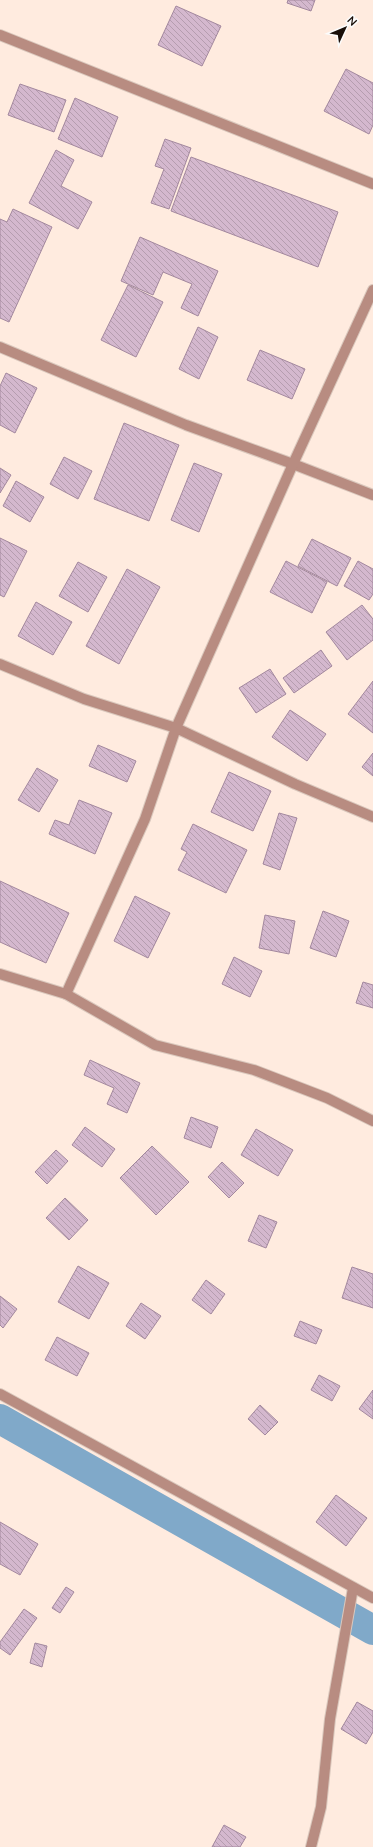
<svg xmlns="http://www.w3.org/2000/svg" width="373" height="1847" font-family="Mulish,sans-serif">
<defs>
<pattern id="building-back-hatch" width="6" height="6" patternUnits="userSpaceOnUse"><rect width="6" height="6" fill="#d4b8ce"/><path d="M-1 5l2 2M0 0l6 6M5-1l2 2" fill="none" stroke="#b59daf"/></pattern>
</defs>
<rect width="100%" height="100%" fill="#ffebdf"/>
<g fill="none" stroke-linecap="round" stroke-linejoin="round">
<path stroke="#80a9c9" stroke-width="30" d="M0,1419L373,1630"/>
</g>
<g fill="url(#building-back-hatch)" stroke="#a3889e">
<path d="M288,0H315L311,11L287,3Z"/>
<path d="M176,6L221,26L202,66L158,45Z"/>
<path d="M346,69L373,83V125L369,134L324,111Z"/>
<path d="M20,84L66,100L54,132L8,115Z"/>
<path d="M75,98L118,117L102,157L58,139Z"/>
<path d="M165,139L191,148L169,209L151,203L164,169L155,166Z"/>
<path d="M56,150L74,160L61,186L92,202L78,229L29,203Z"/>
<path d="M191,157L338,212L318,267L171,211Z"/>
<path d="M13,209L52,227L9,322L0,318V219L7,222Z"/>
<path d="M140,237L218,271L198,316L181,308L192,284L163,272L153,295L121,281Z"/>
<path d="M128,285L163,302L136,357L101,340Z"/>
<path d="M198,327L218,337L199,379L179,369Z"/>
<path d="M260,350L305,369L292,399L247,380Z"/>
<path d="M6,373L37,388L15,433L0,425V386Z"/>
<path d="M124,423L179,445L149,521L94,499Z"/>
<path d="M64,457L92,471L78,499L50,484Z"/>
<path d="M194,463L222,474L199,532L171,520Z"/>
<path d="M0,468L11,475L0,493Z"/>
<path d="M16,481L44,497L30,522L3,506Z"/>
<path d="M0,538L27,551L4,597L0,595Z"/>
<path d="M312,539L351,558L337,586L298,566Z"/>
<path d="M286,561L327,582L312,613L270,592Z"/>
<path d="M358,561L373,569V594L369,600L344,586Z"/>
<path d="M78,562L107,577L88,612L59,596Z"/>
<path d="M127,569L160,587L119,664L86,646Z"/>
<path d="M36,602L72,622L53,655L18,636Z"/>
<path d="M362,605L373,619V640L347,660L326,632Z"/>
<path d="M321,650L332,666L294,693L283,678Z"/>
<path d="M270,669L286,694L256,713L239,688Z"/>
<path d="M373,681V733L348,714Z"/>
<path d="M290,710L326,734L307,761L272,737Z"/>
<path d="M98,745L136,761L127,782L89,766Z"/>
<path d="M373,753V776L362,767Z"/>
<path d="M37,768L58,780L39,812L18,800Z"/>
<path d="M229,772L271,791L253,831L211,812Z"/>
<path d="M79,800L112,813L95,854L49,834L55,820L69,825Z"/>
<path d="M279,813L297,818L280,870L263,864Z"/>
<path d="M193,824L247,850L226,893L178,870L187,852L181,849Z"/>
<path d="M0,881L69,913L46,963L0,942Z"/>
<path d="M135,896L170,913L148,958L114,941Z"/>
<path d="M323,911L349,921L336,957L310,948Z"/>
<path d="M265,915L295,921L289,954L259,948Z"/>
<path d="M234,957L262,971L250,997L222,984Z"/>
<path d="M363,982L373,985V1008L356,1003Z"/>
<path d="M90,1060L140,1083L127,1113L107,1104L114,1088L84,1075Z"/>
<path d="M191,1117L218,1127L211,1148L184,1138Z"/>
<path d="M85,1127L115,1149L102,1167L72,1145Z"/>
<path d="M256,1129L293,1150L278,1176L241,1155Z"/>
<path d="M152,1146L189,1182L156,1215L120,1178Z"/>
<path d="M56,1150L68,1161L47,1184L35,1172Z"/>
<path d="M222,1162L244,1183L229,1198L208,1177Z"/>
<path d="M65,1198L88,1220L69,1240L46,1218Z"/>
<path d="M259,1215L277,1222L266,1248L248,1241Z"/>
<path d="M78,1266L109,1283L89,1319L58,1302Z"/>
<path d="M352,1267L373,1274V1308L342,1298Z"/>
<path d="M206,1280L225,1294L211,1314L192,1300Z"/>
<path d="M0,1296L17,1309L3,1328L0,1325Z"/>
<path d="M141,1303L161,1316L145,1339L126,1326Z"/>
<path d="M300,1321L322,1330L316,1344L294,1336Z"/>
<path d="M57,1337L89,1353L77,1376L45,1360Z"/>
<path d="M319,1375L340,1386L332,1401L311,1390Z"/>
<path d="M373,1390V1419L359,1409Z"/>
<path d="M260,1405L278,1422L265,1435L248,1419Z"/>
<path d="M336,1495L367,1518L346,1546L316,1522Z"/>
<path d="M0,1522L38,1544L20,1575L0,1564Z"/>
<path d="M66,1587L74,1592L60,1613L52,1608Z"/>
<path d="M24,1609L37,1618L10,1655L0,1648V1642Z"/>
<path d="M35,1643L47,1646L42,1667L30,1663Z"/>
<path d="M357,1702L373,1711V1732L366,1744L341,1729Z"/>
<path d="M224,1825L246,1837L240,1847H212Z"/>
</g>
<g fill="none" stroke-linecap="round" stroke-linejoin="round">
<g stroke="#dac8bd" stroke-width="12">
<g id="minor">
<path d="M0,35L373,184"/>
<path d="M0,347L186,425L293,464L373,495"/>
<path d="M0,664L84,699L176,728L295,784L373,817"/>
<path d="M0,974L66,994L155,1045L254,1070L327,1098L373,1121"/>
<path d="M66,994L145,819L176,728L293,464L373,290"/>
<path d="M0,1394L373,1598"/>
<path d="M311,1847L321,1807L330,1719L353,1588"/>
</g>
</g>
<use href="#minor" stroke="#b88c81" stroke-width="10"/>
</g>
<g transform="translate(345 28) rotate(46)" stroke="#fcfcfc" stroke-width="3" paint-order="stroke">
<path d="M0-3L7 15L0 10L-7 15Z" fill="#190e08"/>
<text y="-6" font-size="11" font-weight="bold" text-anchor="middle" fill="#190e08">N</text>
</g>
</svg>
